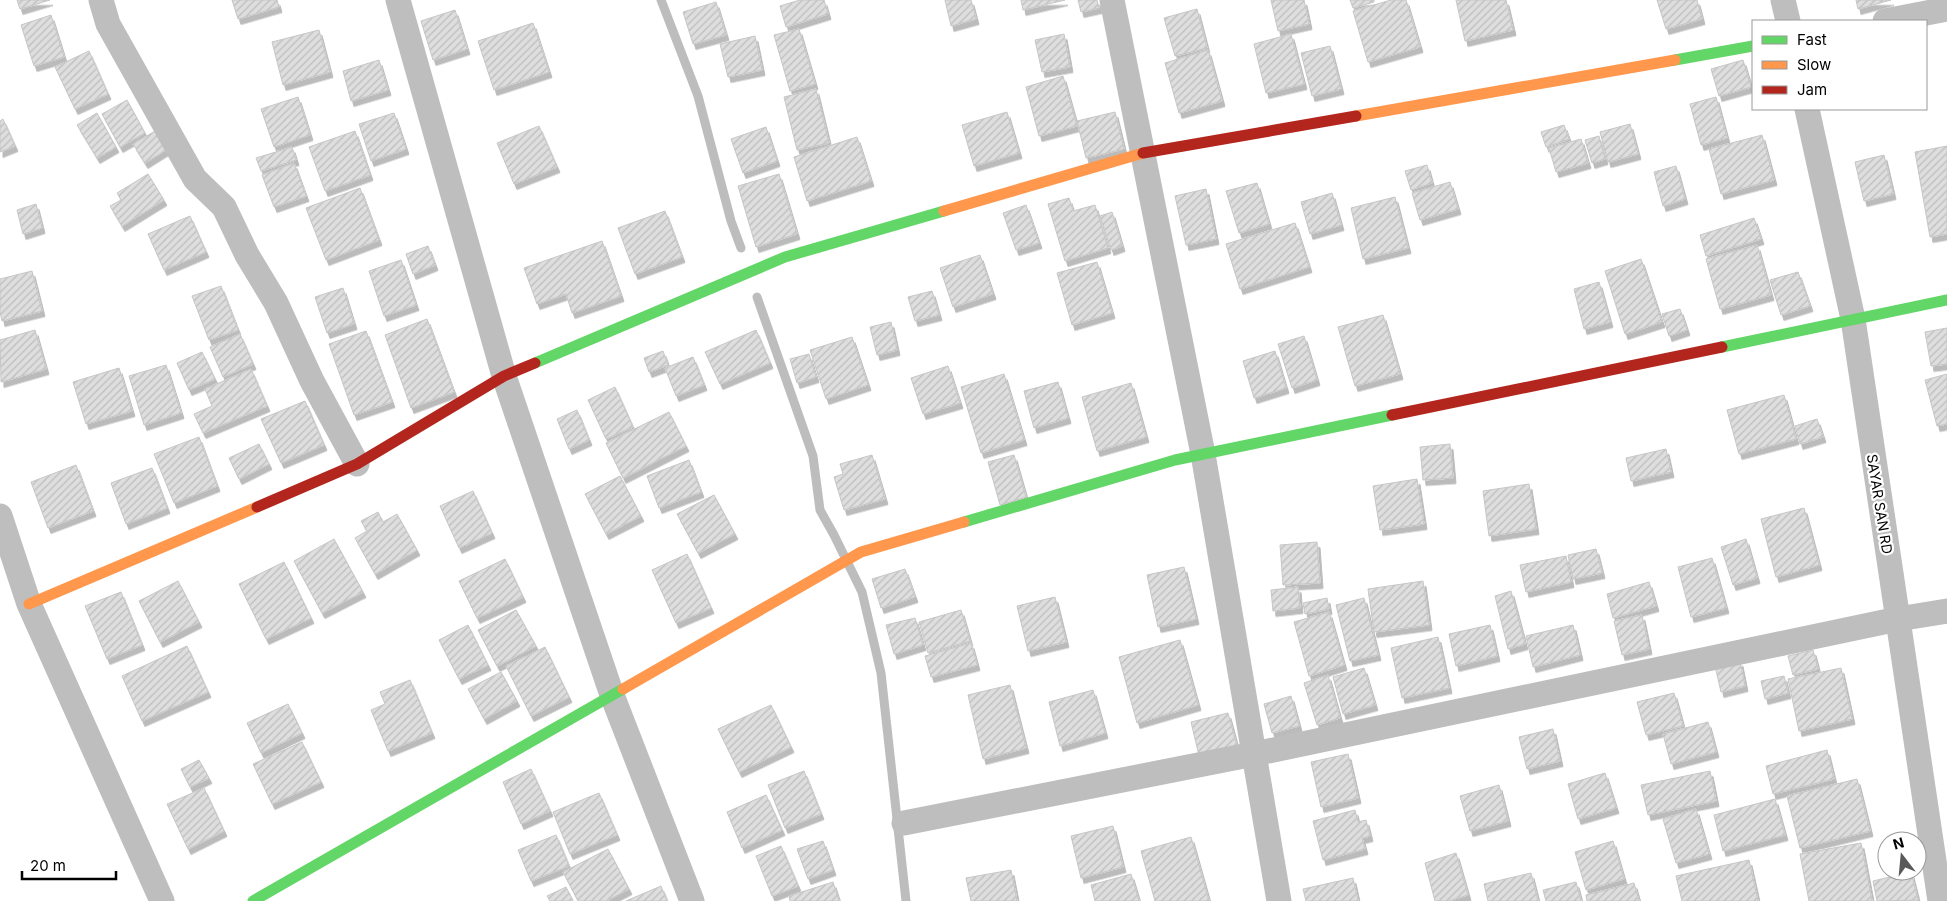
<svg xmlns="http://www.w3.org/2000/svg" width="1947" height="901" font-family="Inter,sans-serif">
<defs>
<pattern id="building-hatch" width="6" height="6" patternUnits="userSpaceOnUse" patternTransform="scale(1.25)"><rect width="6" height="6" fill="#dedede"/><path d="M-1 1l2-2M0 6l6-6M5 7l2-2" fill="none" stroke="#bdbdbd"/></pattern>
<filter id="shadow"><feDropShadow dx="3" dy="5.5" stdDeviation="0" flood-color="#0004"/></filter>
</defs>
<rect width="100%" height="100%" fill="#fff"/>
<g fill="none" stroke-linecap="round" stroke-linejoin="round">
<g stroke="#bdbdbd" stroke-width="9">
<path d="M661,0L698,96L731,221L741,248"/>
<path d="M757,297L813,456L820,510L834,535L862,592L881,673L906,901"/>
</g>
</g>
<g fill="url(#building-hatch)" stroke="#c6c6c6" filter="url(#shadow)">
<path d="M17,0H50L20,9Z"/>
<path d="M232,0H277L279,7L238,19Z"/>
<path d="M800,0H824L828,14L786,27L780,6Z"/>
<path d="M945,0H971L976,19L951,26Z"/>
<path d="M1021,0H1065L1023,10Z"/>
<path d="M1078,0H1097L1099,8L1081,12Z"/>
<path d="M1271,0H1304L1309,24L1278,31Z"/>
<path d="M1350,0H1374V2L1353,8Z"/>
<path d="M1391,0H1406L1420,47L1368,62L1353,11Z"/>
<path d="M1456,0H1506L1513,30L1465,41Z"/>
<path d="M1657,0H1697L1702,19L1666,29Z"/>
<path d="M1856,0H1891L1858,9Z"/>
<path d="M716,2L726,35L693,44L683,12Z"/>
<path d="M1197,9L1207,48L1175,56L1164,18Z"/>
<path d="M455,10L467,49L433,60L421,21Z"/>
<path d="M51,15L64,57L34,66L21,25Z"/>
<path d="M533,23L549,72L494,90L478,41Z"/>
<path d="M799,29L815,84L790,91L774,35Z"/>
<path d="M319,30L330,72L283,85L272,42Z"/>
<path d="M1064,34L1070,67L1042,72L1035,40Z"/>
<path d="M1291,34L1304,84L1266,93L1254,44Z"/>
<path d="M755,36L762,70L728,77L720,44Z"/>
<path d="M1330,46L1341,89L1312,96L1301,53Z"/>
<path d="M1208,50L1222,101L1179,113L1165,63Z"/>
<path d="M89,51L108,94L75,109L55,67Z"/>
<path d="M379,60L388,90L351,101L343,71Z"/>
<path d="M1743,60L1751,87L1719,96L1711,69Z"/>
<path d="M1063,76L1077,126L1039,136L1026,87Z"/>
<path d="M816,89L829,143L797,150L784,97Z"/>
<path d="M298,97L310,135L274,147L261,109Z"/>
<path d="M1716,97L1727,138L1701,145L1690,104Z"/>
<path d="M127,100L145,133L120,147L102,114Z"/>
<path d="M1007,112L1019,153L974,166L962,125Z"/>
<path d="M1115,112L1124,149L1086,158L1077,121Z"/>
<path d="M97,113L116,147L97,158L77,125Z"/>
<path d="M394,113L406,149L371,161L359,124Z"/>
<path d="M3,119L15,146L0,152V121Z"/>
<path d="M1630,124L1638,154L1608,162L1600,132Z"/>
<path d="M1564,125L1569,139L1546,147L1541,132Z"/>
<path d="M539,126L557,167L514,184L497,143Z"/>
<path d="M766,127L777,161L743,173L731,139Z"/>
<path d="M157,130L169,148L145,163L133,144Z"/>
<path d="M355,131L370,175L325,191L309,147Z"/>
<path d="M1762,135L1774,180L1721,194L1709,149Z"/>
<path d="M1599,136L1605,159L1592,163L1585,140Z"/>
<path d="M857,137L871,181L807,201L794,157Z"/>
<path d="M1581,139L1588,163L1556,172L1549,148Z"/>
<path d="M1947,146V234L1930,237L1915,152Z"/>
<path d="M292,147L296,160L261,171L256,158Z"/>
<path d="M1884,155L1893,194L1864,201L1855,162Z"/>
<path d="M294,163L306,196L274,207L262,175Z"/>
<path d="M1427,165L1432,183L1411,190L1405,171Z"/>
<path d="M1676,166L1685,199L1663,206L1654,172Z"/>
<path d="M148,174L164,200L122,226L110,206L121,200L117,193Z"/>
<path d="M779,174L797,234L756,247L738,186Z"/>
<path d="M1450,182L1458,209L1420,220L1412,193Z"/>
<path d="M1257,183L1269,224L1239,233L1226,191Z"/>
<path d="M360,188L379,240L326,260L306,208Z"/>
<path d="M1206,189L1216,239L1186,245L1175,196Z"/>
<path d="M1332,193L1341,225L1310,234L1301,202Z"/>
<path d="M1395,197L1408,248L1363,259L1351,208Z"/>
<path d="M1069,198L1073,211L1095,205L1108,248L1065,261L1048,204Z"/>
<path d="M36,204L42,228L23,234L17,210Z"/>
<path d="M1026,205L1039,243L1016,250L1003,213Z"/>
<path d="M665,211L682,257L635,274L618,228Z"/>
<path d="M1112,212L1122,246L1111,250L1100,216Z"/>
<path d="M190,216L206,252L164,270L148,234Z"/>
<path d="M1754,218L1761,239L1706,256L1700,235Z"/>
<path d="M1295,223L1309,267L1240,289L1226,244Z"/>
<path d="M602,241L621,296L572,313L566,294L537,304L524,268Z"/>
<path d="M1757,245L1771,295L1720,309L1706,259Z"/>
<path d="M428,246L435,265L413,274L406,254Z"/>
<path d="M980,255L993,294L953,307L940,268Z"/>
<path d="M1641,259L1662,322L1625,334L1605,271Z"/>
<path d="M401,260L416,305L384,316L369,271Z"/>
<path d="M1097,262L1112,313L1072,325L1057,273Z"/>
<path d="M32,271L42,311L2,321L0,312V279Z"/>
<path d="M1798,272L1810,306L1781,315L1770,280Z"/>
<path d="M1599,282L1610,322L1584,329L1574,289Z"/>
<path d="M221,286L238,330L209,340L192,296Z"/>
<path d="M343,288L354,324L327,333L315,297Z"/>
<path d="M932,291L939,315L915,321L908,297Z"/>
<path d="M1680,309L1687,330L1669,336L1662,314Z"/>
<path d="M1383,315L1400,374L1355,386L1338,327Z"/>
<path d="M427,319L454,392L411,408L385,335Z"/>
<path d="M891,322L897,350L877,355L870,327Z"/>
<path d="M1947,328V364L1931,366L1925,332Z"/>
<path d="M35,330L46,369L1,382L0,340Z"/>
<path d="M756,330L770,363L720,384L705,352Z"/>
<path d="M366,331L392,402L354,415L329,344Z"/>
<path d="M240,334L253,364L223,377L210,347Z"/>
<path d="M1304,336L1317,380L1292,388L1278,344Z"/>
<path d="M852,337L868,385L826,399L810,350Z"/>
<path d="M663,351L668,365L649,372L644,358Z"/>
<path d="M1275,351L1286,388L1254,398L1243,361Z"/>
<path d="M202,352L215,379L189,390L177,363Z"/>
<path d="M809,354L816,377L797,383L790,359Z"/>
<path d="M693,357L704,385L676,396L665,368Z"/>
<path d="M166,365L181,413L144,425L129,376Z"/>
<path d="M948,366L960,403L923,414L911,378Z"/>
<path d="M119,368L132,411L86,424L73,382Z"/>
<path d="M251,369L267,406L203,433L194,414L212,406L205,389Z"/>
<path d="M1004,374L1024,440L981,453L961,387Z"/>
<path d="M1947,374V424L1937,426L1925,380Z"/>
<path d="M1058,382L1068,418L1034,428L1024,391Z"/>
<path d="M1131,383L1146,437L1097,451L1082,397Z"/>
<path d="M615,387L633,427L606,439L588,400Z"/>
<path d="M1784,395L1796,439L1739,454L1727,410Z"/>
<path d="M305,401L324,445L281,463L261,419Z"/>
<path d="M577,410L589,440L569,449L557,419Z"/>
<path d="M669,412L686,446L623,478L606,443Z"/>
<path d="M1817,419L1823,437L1800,444L1795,426Z"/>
<path d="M199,437L217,486L174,503L154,454Z"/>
<path d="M259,444L269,464L239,479L229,458Z"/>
<path d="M1450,444L1453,478L1423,480L1420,447Z"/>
<path d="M1666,449L1671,472L1631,481L1626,458Z"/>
<path d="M872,455L885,499L844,510L834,477L843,474L840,464Z"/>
<path d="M1014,455L1026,497L1000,505L988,462Z"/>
<path d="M689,460L701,492L659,508L647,476Z"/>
<path d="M76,465L93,511L48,528L31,482Z"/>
<path d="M152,468L167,508L126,524L111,483Z"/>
<path d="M620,476L641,516L606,534L585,494Z"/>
<path d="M1417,479L1424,524L1380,530L1373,486Z"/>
<path d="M1529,484L1536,529L1489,536L1483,491Z"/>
<path d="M473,491L492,533L459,548L440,506Z"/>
<path d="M714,495L735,534L698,553L677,514Z"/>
<path d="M1804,508L1819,565L1776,577L1761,519Z"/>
<path d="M378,512L383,522L397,514L417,550L375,574L355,538L367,531L361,521Z"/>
<path d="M334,539L363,592L322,613L294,561Z"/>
<path d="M1746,539L1757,578L1733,585L1721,547Z"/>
<path d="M1317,542L1320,583L1283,585L1280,545Z"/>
<path d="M1596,549L1602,573L1573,579L1568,555Z"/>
<path d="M687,554L711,608L676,623L652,570Z"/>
<path d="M1566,556L1571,582L1526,592L1520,565Z"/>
<path d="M1712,558L1726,608L1691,617L1678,567Z"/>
<path d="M505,559L523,597L477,618L459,581Z"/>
<path d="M284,562L311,618L266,639L239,584Z"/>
<path d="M1184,567L1196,619L1158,627L1147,575Z"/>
<path d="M905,569L915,597L881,608L872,579Z"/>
<path d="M178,581L199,622L160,642L139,601Z"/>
<path d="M1423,581L1429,625L1374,632L1368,589Z"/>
<path d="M1649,582L1656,606L1613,618L1607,594Z"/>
<path d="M1298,587L1300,608L1273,611L1271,590Z"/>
<path d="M1511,591L1525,644L1508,649L1495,596Z"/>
<path d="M121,592L142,645L107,659L85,606Z"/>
<path d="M1055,597L1066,642L1028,651L1017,606Z"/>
<path d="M1327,598L1329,609L1305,614L1303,603Z"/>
<path d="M1364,598L1378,655L1350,661L1336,605Z"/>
<path d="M516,610L536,646L497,666L478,630Z"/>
<path d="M961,610L970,641L928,653L919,622Z"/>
<path d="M1329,612L1344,665L1309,676L1294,622Z"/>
<path d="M1642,615L1649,649L1622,655L1614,621Z"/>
<path d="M915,618L923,645L894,654L886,625Z"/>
<path d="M468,625L488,665L459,679L439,640Z"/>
<path d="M1490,625L1497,656L1456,666L1449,634Z"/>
<path d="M1573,625L1580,655L1533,667L1526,636Z"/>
<path d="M1438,637L1449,688L1402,698L1391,648Z"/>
<path d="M1180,640L1198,705L1137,723L1119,657Z"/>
<path d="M971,643L977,665L931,677L925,656Z"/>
<path d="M187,646L208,692L142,721L122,676Z"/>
<path d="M545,647L569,697L531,716L506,666Z"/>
<path d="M1813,650L1818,669L1793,675L1788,656Z"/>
<path d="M1740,661L1745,686L1721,692L1715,666Z"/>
<path d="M1364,668L1375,705L1343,714L1333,677Z"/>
<path d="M1841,668L1852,719L1799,731L1788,679Z"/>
<path d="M501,672L517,701L484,719L468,689Z"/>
<path d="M1328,675L1340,718L1317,725L1304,683Z"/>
<path d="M1784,676L1788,693L1765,699L1761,681Z"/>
<path d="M410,680L432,733L388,751L371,710L385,704L380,692Z"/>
<path d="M1010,685L1026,748L983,759L968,695Z"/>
<path d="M1093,690L1105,733L1060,746L1049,702Z"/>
<path d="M1674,693L1683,726L1646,735L1637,702Z"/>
<path d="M1291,696L1299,726L1272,733L1264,704Z"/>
<path d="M288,704L302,733L261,753L247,723Z"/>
<path d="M771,705L791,747L739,772L718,729Z"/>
<path d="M1228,713L1238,750L1200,760L1191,722Z"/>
<path d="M1708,722L1716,752L1671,764L1663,734Z"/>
<path d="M1553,729L1560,761L1527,769L1519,737Z"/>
<path d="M302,742L321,782L272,804L253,764Z"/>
<path d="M1827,750L1834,779L1773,794L1766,766Z"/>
<path d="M1348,754L1358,798L1321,807L1311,762Z"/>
<path d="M199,760L209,778L190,787L181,769Z"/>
<path d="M531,769L550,811L521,824L503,782Z"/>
<path d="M804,771L821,814L785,828L768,785Z"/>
<path d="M1710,771L1716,801L1648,815L1641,785Z"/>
<path d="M1605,773L1616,808L1578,819L1568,784Z"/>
<path d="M1857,779L1870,831L1800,848L1787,796Z"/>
<path d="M1499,785L1508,821L1470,831L1460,796Z"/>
<path d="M204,788L224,831L188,849L167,804Z"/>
<path d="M599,793L617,835L570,854L553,812Z"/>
<path d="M766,795L782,830L742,848L727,812Z"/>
<path d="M1775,799L1785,835L1723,851L1714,815Z"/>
<path d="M1696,809L1709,854L1676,863L1663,819Z"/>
<path d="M1355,810L1358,822L1366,820L1370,836L1362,838L1365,849L1323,860L1313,821Z"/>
<path d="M1113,826L1123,867L1081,878L1071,836Z"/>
<path d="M556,835L569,866L531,881L518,850Z"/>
<path d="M1191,837L1209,901H1155L1141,851Z"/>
<path d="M823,841L833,870L808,879L797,849Z"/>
<path d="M1613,841L1624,879L1586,890L1575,852Z"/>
<path d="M1861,843L1872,901H1809L1800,854Z"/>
<path d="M781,846L798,886L772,896L756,856Z"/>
<path d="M608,849L629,889L606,901H578L563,872Z"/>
<path d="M1456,853L1468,895L1448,901H1435L1425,863Z"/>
<path d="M1749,860L1758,901H1682L1676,876Z"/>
<path d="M1011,870L1017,901H971L966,878Z"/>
<path d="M1911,872L1918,900L1877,901L1873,881Z"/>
<path d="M1531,873L1538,901H1488L1484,884Z"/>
<path d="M1131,874L1139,901H1095L1091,885Z"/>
<path d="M1353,878L1358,901H1306L1303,889Z"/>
<path d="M833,882L839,901H790L789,896Z"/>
<path d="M1576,882L1581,901H1546L1543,890Z"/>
<path d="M1634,883L1639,901H1587L1586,895Z"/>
<path d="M661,886L667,901H626Z"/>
<path d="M566,887L573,901H550L547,896Z"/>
</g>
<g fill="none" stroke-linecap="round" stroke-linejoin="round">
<g stroke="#bebebe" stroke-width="25">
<path d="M101,0L108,24L195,179L224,207L247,255L276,303L312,381L357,464"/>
<path d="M398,0L504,376L612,695L692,901"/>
<path d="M1112,0L1203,454L1279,901"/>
<path d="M1783,0L1788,21"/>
<path d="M1885,21L1947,9"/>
<path d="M1807,109L1853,319L1940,901"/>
<path d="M0,516L29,604L162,901"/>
<path d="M904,823L1254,754L1898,619L1947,611"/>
</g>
<g stroke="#63d668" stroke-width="11">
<path d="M1675,60L1753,46"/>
<path d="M1722,347L1947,300"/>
<path d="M535,363L785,257L944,211"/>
<path d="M964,522L1175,460L1392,415"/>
<path d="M253,901L623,689"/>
</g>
<g stroke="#ff974d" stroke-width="11">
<path d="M1356,116L1675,60"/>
<path d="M944,211L1143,153"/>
<path d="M29,604L257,507"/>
<path d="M623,689L861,552L964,522"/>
</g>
<g stroke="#b3261e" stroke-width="11">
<path d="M1143,153L1356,116"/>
<path d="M1392,415L1722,347"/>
<path d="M257,507L357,464L504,376L535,363"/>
</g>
</g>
<g text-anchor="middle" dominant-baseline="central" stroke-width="4.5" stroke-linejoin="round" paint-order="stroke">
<g font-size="14" fill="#000" stroke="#fff">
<text transform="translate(1880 504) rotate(81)">SAYAR SAN RD</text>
</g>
</g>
<rect x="1752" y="20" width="175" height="90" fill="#ffffff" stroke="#999999"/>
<rect x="1762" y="36" width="25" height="8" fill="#63d668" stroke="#999999"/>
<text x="1797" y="45" font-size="15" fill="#000000">Fast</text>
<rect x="1762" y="61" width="25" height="8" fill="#ff974d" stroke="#999999"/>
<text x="1797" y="70" font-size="15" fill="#000000">Slow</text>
<rect x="1762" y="86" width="25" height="8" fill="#b3261e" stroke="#999999"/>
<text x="1797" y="95" font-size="15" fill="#000000">Jam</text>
<g transform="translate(1902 856) rotate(344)"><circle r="24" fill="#ffffff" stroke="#999999"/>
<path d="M0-4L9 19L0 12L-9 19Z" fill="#595959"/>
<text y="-8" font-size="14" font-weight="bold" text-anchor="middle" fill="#000000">N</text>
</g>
<path d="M22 871v8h94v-8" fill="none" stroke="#000000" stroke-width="2.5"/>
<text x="30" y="871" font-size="15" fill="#000000" stroke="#ffffff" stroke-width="4" paint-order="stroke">20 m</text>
</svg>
